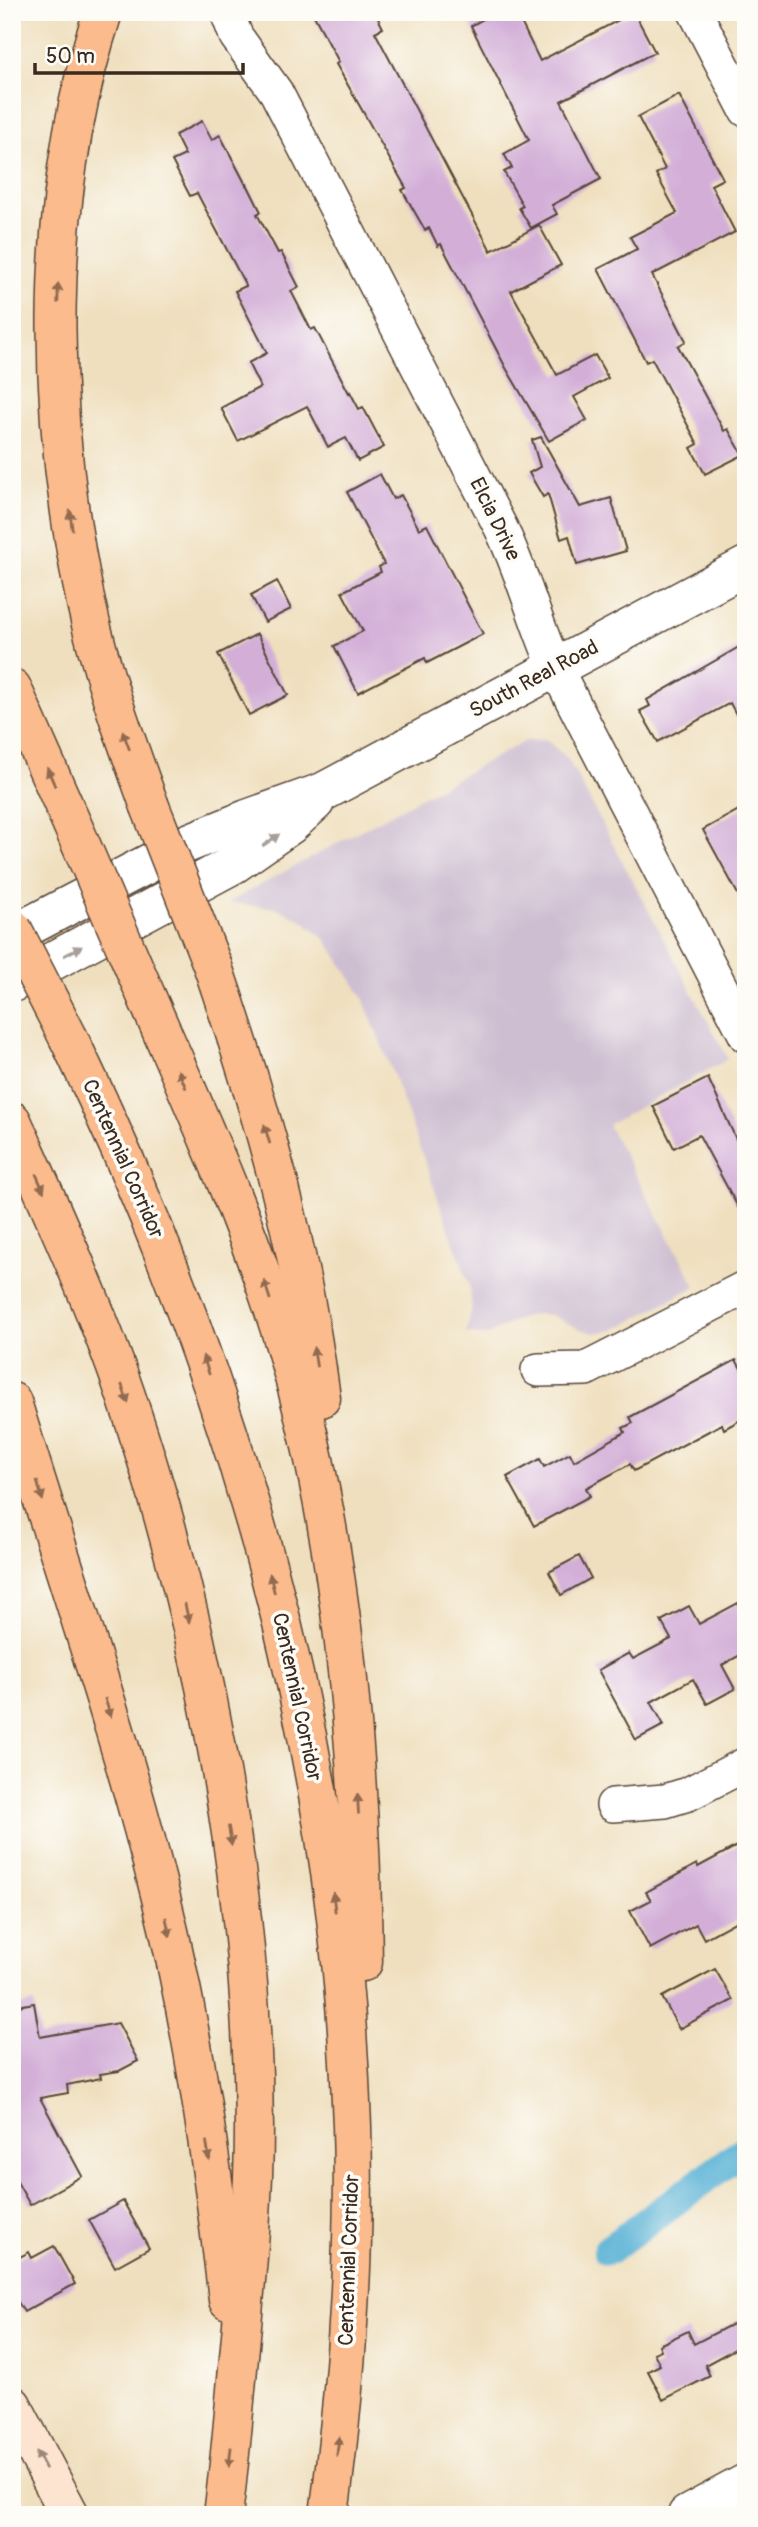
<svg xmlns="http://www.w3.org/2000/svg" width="758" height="2527" font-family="Pangolin,sans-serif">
<rect width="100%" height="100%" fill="#fdfcf7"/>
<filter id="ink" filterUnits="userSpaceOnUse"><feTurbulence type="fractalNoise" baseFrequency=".0143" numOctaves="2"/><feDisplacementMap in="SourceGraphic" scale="14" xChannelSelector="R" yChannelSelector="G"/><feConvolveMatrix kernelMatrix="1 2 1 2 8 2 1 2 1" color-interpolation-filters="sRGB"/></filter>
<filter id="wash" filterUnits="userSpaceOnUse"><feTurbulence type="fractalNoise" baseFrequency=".00686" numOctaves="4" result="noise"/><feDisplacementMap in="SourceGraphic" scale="28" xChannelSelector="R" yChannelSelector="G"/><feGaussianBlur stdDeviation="1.57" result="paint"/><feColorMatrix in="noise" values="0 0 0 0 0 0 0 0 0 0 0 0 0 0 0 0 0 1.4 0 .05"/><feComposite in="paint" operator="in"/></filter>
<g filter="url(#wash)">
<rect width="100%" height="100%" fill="#efdfbe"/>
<path fill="#cebed1" d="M546,740L567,758L728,1059L608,1125L696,1286L614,1330L594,1333L580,1329L551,1315L538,1314L522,1317L486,1336L466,1333L472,1309L470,1287L391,1068L362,996L327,941L304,921L277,908L227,903L525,741Z"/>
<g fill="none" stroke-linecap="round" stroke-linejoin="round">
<path stroke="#57b1d5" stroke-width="30" d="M608,2250L746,2149"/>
</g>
<g id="blocks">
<g fill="#d3afd8">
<path d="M312,12H375L383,28L375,32L491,251L539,225L561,265L511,291L557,375L595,355L608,378L574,397L587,420L549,441L506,368L441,244L438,246L429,228L425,230L402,190L406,188L336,64L339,62Z"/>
<path d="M496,12H516L540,61L634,12L655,52L561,101L601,179L552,205L557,214L531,228L519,208L523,206L504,172L512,168L504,154L529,140L471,26Z"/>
<path d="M679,95L723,179L711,185L735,232L652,275L686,341L678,346L724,431L728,429L743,455L705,474L691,448L698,444L652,359L646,362L598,269L637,249L630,237L677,213L656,174L665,169L638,117Z"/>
<path d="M202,121L212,140L220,135L246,185L247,184L261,212L257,214L278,253L281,252L299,287L291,291L311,330L315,328L349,393L350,392L359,409L363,407L384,447L358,461L346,438L328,447L307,406L238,441L221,408L260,387L248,363L267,353L235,291L246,286L197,193L190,196L172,161L185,155L175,135Z"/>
<path d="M541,437L580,507L611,498L626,551L577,565L569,536L561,539L548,494L543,497L529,473L540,467L532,440Z"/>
<path d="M380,474L393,499L401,495L419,529L427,525L483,634L427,663L425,658L358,693L334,646L363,631L342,592L381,572L379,567L384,564L347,492Z"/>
<path d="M277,581L291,609L265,622L251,595Z"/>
<path d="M257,634L288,695L249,715L218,654Z"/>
<path d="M746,643V733L730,703L658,742L640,711L650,706L647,700Z"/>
<path d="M746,806V909L703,830Z"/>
<path d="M708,1078L746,1161V1222L699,1135L674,1148L653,1106Z"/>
<path d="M736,1360L746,1377V1417L724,1429L722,1424L634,1471L630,1464L586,1488L590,1496L534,1526L507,1477L540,1459L544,1467L570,1453L574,1461L625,1432L623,1428L633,1423L630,1417Z"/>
<path d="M579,1556L591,1578L561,1595L549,1572Z"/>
<path d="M738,1603L746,1618V1652L722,1665L735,1689L707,1704L693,1679L651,1702L664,1725L636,1740L598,1670L629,1653L633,1659L671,1639L661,1621L689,1606L699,1624Z"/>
<path d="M746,1841V1916L704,1939L696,1924L650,1949L630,1911L651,1900L646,1892L697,1864L698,1867Z"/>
<path d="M715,1969L733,2000L679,2029L662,1997Z"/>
<path d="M34,2003L40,2037L118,2023L138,2061L119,2071L100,2074L101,2078L67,2085L68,2093L40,2098L82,2176L30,2205L12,2173V2007Z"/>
<path d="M123,2201L149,2248L115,2267L89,2220Z"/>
<path d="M54,2246L75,2284L24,2312L12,2292V2261L29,2252L32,2258Z"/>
<path d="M746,2317V2343L705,2365L710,2376L663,2400L648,2371L660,2365L654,2353L661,2350L659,2345L688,2331L694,2344Z"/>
</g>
</g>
</g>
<g filter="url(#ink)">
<use href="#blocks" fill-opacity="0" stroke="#564536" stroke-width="2"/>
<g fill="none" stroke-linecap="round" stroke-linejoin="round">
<g stroke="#564536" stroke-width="36">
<g id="minor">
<path d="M227,12L236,36L276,92L501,528C523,574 535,622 555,667L746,1036"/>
<path d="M695,12L746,110"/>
<path d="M538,1370L586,1369L746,1287"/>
<path d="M613,1805L665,1801L688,1794L746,1764"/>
</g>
</g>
<g stroke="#564536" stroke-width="41">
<g id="tertiary">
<path d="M12,935L186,844L247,819L323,792L746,566"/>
<path d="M12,983L234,864L290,825L315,802"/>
<path d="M687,2515L746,2483"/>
</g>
</g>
<g stroke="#564536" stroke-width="41">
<path id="secondary" d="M12,2405L70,2515"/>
</g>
<g stroke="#564536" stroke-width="41">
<g id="motorway">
<path d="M103,12C42,197 46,414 86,603C101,672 125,738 149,804"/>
<path d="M12,688L79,840"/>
<path d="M213,967C261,1108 302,1250 321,1398"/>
<path d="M148,1000C198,1115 250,1229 286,1349C343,1542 361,1762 363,1962"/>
<path d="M69,1039C234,1378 340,1748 352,2126C356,2256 346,2386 329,2515"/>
<path d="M12,1121C52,1211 93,1300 125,1393C203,1623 253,1885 254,2128C254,2205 246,2281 239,2357C234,2410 230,2462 223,2515"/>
<path d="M12,1402C62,1567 120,1731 161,1898C194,2030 212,2165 228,2300"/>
</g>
</g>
<use href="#minor" stroke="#fff" stroke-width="33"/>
<use href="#tertiary" stroke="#fff" stroke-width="38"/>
<use href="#secondary" stroke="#fde4d1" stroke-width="38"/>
<use href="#motorway" stroke="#fbbb8d" stroke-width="38"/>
<g stroke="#564536" stroke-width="41" stroke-linecap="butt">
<g id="motorway-bridge">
<path d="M149,804L213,967"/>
<path d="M79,840L148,1000"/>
<path d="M12,928L69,1039"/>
</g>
</g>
<use href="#motorway-bridge" stroke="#fbbb8d" stroke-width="38"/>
</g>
<defs><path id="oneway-solid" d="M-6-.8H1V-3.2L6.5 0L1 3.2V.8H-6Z" transform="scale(1.75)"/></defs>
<g fill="#916b50">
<use href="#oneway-solid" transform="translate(58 293) rotate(-89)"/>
<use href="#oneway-solid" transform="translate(71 520) rotate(-97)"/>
<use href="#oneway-solid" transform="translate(126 740) rotate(-110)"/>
<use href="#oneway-solid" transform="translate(51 777) rotate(-114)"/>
<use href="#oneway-solid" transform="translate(182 1079) rotate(-113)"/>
<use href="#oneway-solid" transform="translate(267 1134) rotate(-106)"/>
<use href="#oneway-solid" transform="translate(40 1183) rotate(66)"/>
<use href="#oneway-solid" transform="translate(267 1290) rotate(-108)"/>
<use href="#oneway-solid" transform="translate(315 1357) rotate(-99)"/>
<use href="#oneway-solid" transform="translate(206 1365) rotate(-109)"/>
<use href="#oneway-solid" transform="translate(125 1394) rotate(71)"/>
<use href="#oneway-solid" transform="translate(40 1491) rotate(73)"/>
<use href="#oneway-solid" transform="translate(272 1583) rotate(-104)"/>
<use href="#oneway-solid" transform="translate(187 1613) rotate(77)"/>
<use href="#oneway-solid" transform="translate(108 1708) rotate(72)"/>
<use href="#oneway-solid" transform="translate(358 1804) rotate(-93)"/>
<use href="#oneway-solid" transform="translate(230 1836) rotate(81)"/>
<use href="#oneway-solid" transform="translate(334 1902) rotate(-97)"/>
<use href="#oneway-solid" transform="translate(168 1927) rotate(77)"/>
<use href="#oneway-solid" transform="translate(208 2151) rotate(81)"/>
<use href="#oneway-solid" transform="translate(338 2446) rotate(-83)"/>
<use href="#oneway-solid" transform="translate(230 2457) rotate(96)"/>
</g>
<g fill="#a79f9a">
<use href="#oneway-solid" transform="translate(271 840) rotate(-35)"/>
<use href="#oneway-solid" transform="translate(73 951) rotate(-28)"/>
</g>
<use fill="#9c8778" href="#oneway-solid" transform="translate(41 2460) rotate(-118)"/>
</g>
<g text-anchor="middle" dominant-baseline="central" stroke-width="7" stroke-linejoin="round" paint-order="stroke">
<g font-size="21" fill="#3b2a1e" stroke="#fdfcf7">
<text transform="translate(495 519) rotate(64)">Elcia Drive</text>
<text transform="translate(534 679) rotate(-28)">South Real Road</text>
<text transform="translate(123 1159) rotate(66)">Centennial Corridor</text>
<text transform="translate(297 1697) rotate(78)">Centennial Corridor</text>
<text transform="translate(349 2260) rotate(-88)">Centennial Corridor</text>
</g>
</g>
<rect width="758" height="2527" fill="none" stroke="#fdfcf7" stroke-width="42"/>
<path d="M35 63v10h208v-10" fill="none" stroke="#3b2a1e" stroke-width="3.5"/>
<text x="46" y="63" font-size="21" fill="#3b2a1e" stroke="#fdfcf7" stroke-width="5" paint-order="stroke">50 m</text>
</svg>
